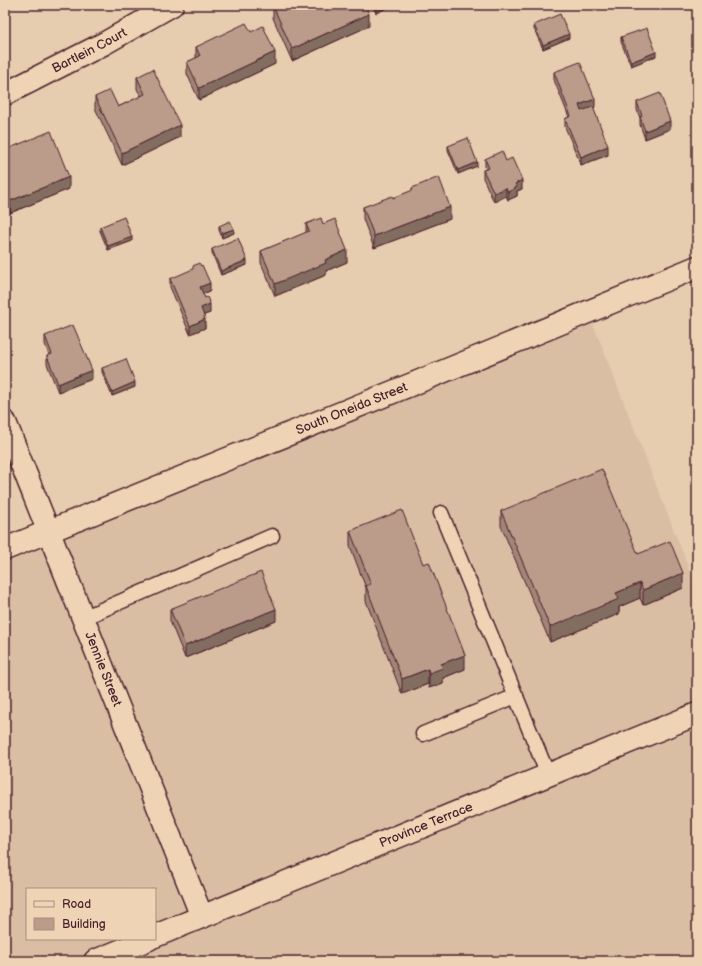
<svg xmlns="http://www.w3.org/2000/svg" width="702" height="966" font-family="'Balsamiq Sans',sans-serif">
<rect width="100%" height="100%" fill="#e7cdaf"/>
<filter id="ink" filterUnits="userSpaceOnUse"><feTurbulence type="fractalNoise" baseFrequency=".025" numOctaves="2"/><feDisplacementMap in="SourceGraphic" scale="8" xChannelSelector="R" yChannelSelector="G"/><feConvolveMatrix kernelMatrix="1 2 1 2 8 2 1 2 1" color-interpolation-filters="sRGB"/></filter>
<g filter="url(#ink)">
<path fill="#dabea4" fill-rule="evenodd" d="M588,311L697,589V961H5V549ZM27,889H155V939H27Z"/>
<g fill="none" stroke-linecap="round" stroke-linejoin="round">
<g stroke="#4a1f2b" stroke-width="17">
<g id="service">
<path d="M441,513L548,775"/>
<path d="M83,618L272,536"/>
<path d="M423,734L516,696"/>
</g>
</g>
<g stroke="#4a1f2b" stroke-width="25">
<g id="minor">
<path id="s1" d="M5,94L105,43L172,5"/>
<path id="s2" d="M5,422L202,917"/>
<path id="s3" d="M155,936L697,714"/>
<path d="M95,961L149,939"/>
</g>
</g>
<g stroke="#4a1f2b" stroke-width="25">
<g id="trunk">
<path id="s4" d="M5,549L420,381L697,267"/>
</g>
</g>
<use href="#service" stroke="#eed4b5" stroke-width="14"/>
<use href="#minor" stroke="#eed4b5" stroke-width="22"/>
<use href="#trunk" stroke="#eed4b5" stroke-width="22"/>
</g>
<g fill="#a18677" stroke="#4a1f2b">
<path d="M372,5H393L376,13Z"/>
<path d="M273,6L369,26L292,61L273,18Z"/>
<path d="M697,17V32L693,23V19Z"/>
<path d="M534,25L569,38L543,49L534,29Z"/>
<path d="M251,32L275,64L199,100L187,74V62L196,58V47Z"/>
<path d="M621,37L656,56L631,66L621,42Z"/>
<path d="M554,72L595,107L593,108L608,155L581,165L565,127V119L569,117L554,80Z"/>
<path d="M137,77L180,137L122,165L95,108V97L118,107L141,96L137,89Z"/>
<path d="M637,102L670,129L645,139L640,125V118L637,110Z"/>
<path d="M448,146L477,166L458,174L448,150Z"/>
<path d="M5,150L69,189L10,213L5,201Z"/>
<path d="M485,159L506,161L522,189L517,191V196L508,200L506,196L494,202L483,178V170L486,169L485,167Z"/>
<path d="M412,188L450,219L374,248L363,219V207L393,198L412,191Z"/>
<path d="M306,224H323L347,262L326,271V275L275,296L261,263V251L306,233Z"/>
<path d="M219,226L234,233L222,238L219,230Z"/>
<path d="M100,227L132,241L108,250L100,231Z"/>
<path d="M212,249L247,265L221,275L212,253Z"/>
<path d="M170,279L210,291L203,294L210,313L204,315L205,328L190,334L170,287Z"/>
<path d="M45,336L92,379L58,392L47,364V356L49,355L45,344Z"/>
<path d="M102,368L135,387L112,396L102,372Z"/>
<path d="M501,511L638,554L683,588L643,605L640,598L619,607V614L550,642L501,526Z"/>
<path d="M350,531L465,669L443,678V683L429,688L428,684L402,694L366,601V588L350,546Z"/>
<path d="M170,609L276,621L185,658L170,621Z"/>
</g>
<g fill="#836d61" stroke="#4a1f2b">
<path d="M376,5H393L376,13Z"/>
<path d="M369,14V26L292,61V49Z"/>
<path d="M569,34V38L543,49V45Z"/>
<path d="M275,52V64L199,100V88Z"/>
<path d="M656,52V56L631,66V62Z"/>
<path d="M595,99V107L579,114V105Z"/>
<path d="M670,121V129L645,139V131Z"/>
<path d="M180,125V137L122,165V153Z"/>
<path d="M608,146V155L581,165V157Z"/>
<path d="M477,162V166L458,174V170Z"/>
<path d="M69,177V189L10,213V201Z"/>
<path d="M522,180V189L517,191V196L508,200V192L515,184Z"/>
<path d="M506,188V196L494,202V193Z"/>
<path d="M450,207V219L374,248V236Z"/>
<path d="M234,229V233L222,238V233Z"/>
<path d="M132,237V241L108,250V246Z"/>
<path d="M347,250V262L326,271V275L275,296V284L325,260Z"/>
<path d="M247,260V265L221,275V271Z"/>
<path d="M210,283V291L200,295V287Z"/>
<path d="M210,304V313L201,316V308Z"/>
<path d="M205,319V328L190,334V326Z"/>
<path d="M92,370V379L58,392V384Z"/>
<path d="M135,382V387L112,396V392Z"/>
<path d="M683,573V588L643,605V590Z"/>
<path d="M640,583V598L619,607V614L550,642V627L616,593Z"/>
<path d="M276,609V621L185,658V646Z"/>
<path d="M465,655V669L443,678V683L429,688V673L441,664Z"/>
<path d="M428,669V684L402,694V679Z"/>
</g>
<g fill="#bb9c8a" stroke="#4a1f2b">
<path d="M275,5H365L369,14L292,49L273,6Z"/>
<path d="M560,14L569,34L543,45L534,25Z"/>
<path d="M697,17V28L693,19Z"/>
<path d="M246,23L251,32L263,26L275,52L199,88L187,62L200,56L196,47Z"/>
<path d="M647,28L656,52L631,62L621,37Z"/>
<path d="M580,62L595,99L579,105L581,111L593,107L608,146L581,157L565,119L571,116L554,72Z"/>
<path d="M153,69L180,125L122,153L95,97L110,90L118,107L145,94L137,77Z"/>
<path d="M660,93L670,121L645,131L640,117L642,116L637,102Z"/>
<path d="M51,131L69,177L10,201L5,189V150Z"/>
<path d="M468,138L477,162L458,170L448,146Z"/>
<path d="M502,151L506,161L512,158L522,180L515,184L517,187L508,192L506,188L494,193L483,170L489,168L485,159Z"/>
<path d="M439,177L450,207L374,236L363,207L392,196L393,198L413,190L412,188Z"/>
<path d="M124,217L132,237L108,246L100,227Z"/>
<path d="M321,218L323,224L335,219L347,250L325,260L326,263L275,284L261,251L309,231L306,224Z"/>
<path d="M230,221L234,229L222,233L219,226Z"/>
<path d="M238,238L247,260L221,271L212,249Z"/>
<path d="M199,263L201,266L202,265L210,283L200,287L205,298L207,297L210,304L201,308L205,319L190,326L170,279L193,269V266Z"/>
<path d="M73,325L92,370L58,384L47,356L52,354L45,336Z"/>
<path d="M126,359L135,382L112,392L102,368Z"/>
<path d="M602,469L638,554L670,541L683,573L643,590L640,583L616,593L619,599L550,627L501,511Z"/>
<path d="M402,510L423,564L429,562L465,655L441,664L443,668L429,673L428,669L402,679L366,586L371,584L350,531Z"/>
<path d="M261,572L276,609L185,646L170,609Z"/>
</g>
</g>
<g text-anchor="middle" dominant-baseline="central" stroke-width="3.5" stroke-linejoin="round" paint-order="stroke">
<g font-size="13" fill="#4a1f2b" stroke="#eed4b5">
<text stroke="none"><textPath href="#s1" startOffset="95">Bartlein Court</textPath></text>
<text stroke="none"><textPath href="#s4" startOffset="374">South Oneida Street</textPath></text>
<text stroke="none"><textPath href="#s2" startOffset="266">Jennie Street</textPath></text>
<text stroke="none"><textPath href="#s3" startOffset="293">Province Terrace</textPath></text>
</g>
</g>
<rect width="702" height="966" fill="none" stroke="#eed4b5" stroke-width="20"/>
<rect x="10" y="10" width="682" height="946" fill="none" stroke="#4a1f2b" stroke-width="1.5" filter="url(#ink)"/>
<rect x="26" y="888" width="130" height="52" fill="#eed4b5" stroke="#ac8c7e"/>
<rect x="34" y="901" width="20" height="6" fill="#eed4b5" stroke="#ac8c7e"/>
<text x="62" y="908" font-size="12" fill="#4a1f2b">Road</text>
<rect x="34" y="918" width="20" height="12" fill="#bb9c8a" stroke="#ac8c7e"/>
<text x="62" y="928" font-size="12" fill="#4a1f2b">Building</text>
</svg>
